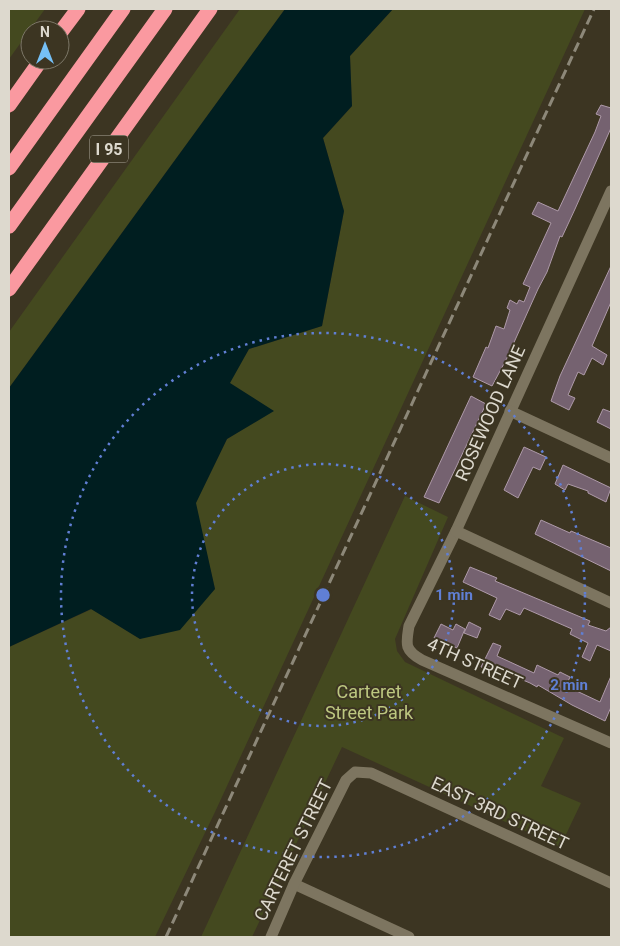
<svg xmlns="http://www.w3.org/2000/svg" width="620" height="946" font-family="Roboto,sans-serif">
<rect width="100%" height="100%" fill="#3c3522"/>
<g fill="#44491f">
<path d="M9,9H45L9,59Z"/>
<path d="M240,9H285L9,388V332Z"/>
<path d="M393,9H585L215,812L155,937H9V647L92,609L140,639L215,589L195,504L227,439L273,411L229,383L249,349L322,326L344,211L323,138L352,106L350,56Z"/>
<path d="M405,496L448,517L395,639L397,651L405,662L564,738L541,786L581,803L560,847L342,747L252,937H201Z"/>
</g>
<path fill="#001e20" d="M285,9H393L350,56L352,106L323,138L344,211L322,326L249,349L230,383L274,411L227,439L196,503L215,589L180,630L140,639L91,609L9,647V388Z"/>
<g fill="#756270" stroke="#ae9aa9">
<path d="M601,105L611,108V128L575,209L562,237L560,236L547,272L538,289L507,358L492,386L473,377L486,347L488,348L496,326L504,329L510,310L507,308L510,300L517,304L519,300L524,302L530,287L523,284L551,223L532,214L538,202L558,211L595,132L601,116L596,114Z"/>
<path d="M611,266V302L592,346L607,355L603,365L592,358L584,375L578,372L568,395L575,398L569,410L551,401L560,376Z"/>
<path d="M471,396L486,404L439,503L424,497Z"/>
<path d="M603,409L611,412V429L597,422Z"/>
<path d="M524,447L546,457L540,470L533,467L518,498L504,490Z"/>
<path d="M563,465L611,488L606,502L588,493V491L568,484L565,490L555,484Z"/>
<path d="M541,520L570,533L571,531L611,548V571L535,534Z"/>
<path d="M470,567L497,578L495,581L590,621L588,625L606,631L611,627V651L597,645L590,661L582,657L588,643L570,634L572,629L524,608L520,615L506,609L500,620L489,615L497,598L463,582Z"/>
<path d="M469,622L481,628L477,638L464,633Z"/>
<path d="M441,624L453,630L456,624L465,629L457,648L434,638Z"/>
<path d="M493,643L501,646L497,656L534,673L537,665L558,675L560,672L570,677L566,686L600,702L611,676V707L605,721L572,705L538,685L537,687L530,683L492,667L490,670L481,667Z"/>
</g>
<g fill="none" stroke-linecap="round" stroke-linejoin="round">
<g stroke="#7d7560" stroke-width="11">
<path d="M611,191L456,531L409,626C406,644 404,650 422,660L611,743"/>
<path d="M510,411L611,458"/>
<path d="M456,531L611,603"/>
<path d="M294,884L409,937"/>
<path d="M271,937L294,884L346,780L355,772L371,773L611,883"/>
</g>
<g stroke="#fa99a0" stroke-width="15">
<path d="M60,33L78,9"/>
<path d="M9,105L41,60"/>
<path d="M9,168L123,9"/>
<path d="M9,226L165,9"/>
<path d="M9,289L210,9"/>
</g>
<path stroke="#8d8879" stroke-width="3" stroke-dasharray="10 5" stroke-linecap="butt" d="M166,937L594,9"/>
</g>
<g fill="none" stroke="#607fd4" stroke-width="2.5" stroke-dasharray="2.5 5">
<circle cx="323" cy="595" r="131"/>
<circle cx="323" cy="595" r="262"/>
</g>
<g text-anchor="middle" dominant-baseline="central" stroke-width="4" stroke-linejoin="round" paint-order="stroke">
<rect fill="#3c3522" stroke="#ada89a" stroke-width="1" x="90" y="135.5" width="38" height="27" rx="4"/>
<g font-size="16" font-weight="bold" fill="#ddd9ce">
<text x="109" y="149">I 95</text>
</g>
<g font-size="18" fill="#ddd9ce" stroke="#3c3522">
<text transform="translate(490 413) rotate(-66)">ROSEWOOD LANE</text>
<text transform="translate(475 663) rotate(24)">4TH STREET</text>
<text transform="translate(500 813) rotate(25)">EAST 3RD STREET</text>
<text transform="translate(293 850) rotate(-64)">CARTERET STREET</text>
</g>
<g font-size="18" fill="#bdc780" stroke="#3c3522">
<text x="369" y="691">Carteret<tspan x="369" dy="21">Street Park</tspan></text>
</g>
</g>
<circle cx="323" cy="595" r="8" fill="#607fd4" stroke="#3c3522" stroke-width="2.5"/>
<g font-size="15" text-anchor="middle" font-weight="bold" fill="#607fd4" stroke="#3c3522" stroke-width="4" stroke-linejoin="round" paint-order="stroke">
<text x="454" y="600">1 min</text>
<text x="569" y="690">2 min</text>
</g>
<rect width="620" height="946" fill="none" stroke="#ddd9ce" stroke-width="20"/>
<g transform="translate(45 45)"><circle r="24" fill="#3c3522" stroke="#7c7767"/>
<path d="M0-4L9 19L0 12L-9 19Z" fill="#75c0f6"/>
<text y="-8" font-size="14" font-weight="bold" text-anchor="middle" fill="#ddd9ce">N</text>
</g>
</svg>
